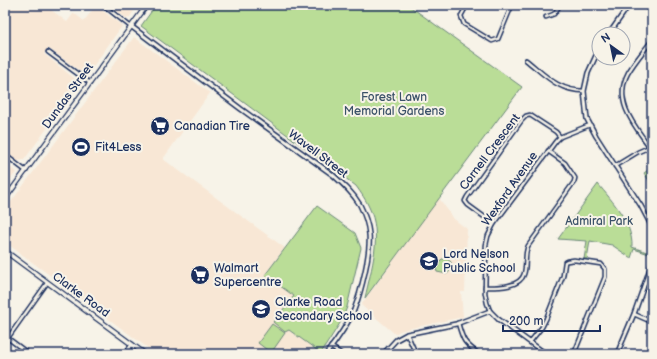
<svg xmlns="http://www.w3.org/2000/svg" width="657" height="359" font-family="'Balsamiq Sans',sans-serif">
<rect width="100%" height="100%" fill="#f7f3e8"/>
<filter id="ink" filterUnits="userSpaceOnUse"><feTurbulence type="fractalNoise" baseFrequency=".025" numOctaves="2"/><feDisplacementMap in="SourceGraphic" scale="8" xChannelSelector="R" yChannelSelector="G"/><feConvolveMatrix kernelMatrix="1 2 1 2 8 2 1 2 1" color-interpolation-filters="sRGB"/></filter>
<g filter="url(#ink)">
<g fill="#f8e7d5">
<path d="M5,5H45L67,22L74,13L84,21L96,5L122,26L89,72L83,73L48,48L44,54L80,83L24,160L17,161L5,152Z"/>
<path d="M109,5H138L129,18H126Z"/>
<path d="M134,37L210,93L163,159L285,248L265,274L294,296L285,332L288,330L321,353L320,354H156L5,242V210Z"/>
<path d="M5,163L16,172L5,187Z"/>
<path d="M439,198L454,219L467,229L465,292H461L463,317L412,328L400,331L395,334L361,305Z"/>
</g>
<g fill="#badd97" stroke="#6a867a">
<path d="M156,5H408L522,87L365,298C371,269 383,235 369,207C366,200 361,193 356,186L141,26Z"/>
<path d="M652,167V185L644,173Z"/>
<path d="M598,184C612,201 633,223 632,247L650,253L649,254L634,249L631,258L612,245L590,241L587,259H584L587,241L558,239Z"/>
<path d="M317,206L355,233L361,248L347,307L342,320L321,353L289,330L285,332L273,322L294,296L265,275Z"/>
<path d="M442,259H447L451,262L450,271L447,274L437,272L435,266Z"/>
<path d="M272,324L285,333L271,353L258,343Z"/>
</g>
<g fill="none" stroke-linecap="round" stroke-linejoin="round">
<g stroke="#1b2f5e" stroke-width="5.5">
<g id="minor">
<path d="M103,5L131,27"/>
<path d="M467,5L461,16L464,24L492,41L498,39L512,5"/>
<path d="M546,17L554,14L560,5"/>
<path d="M48,52L90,83"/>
<path d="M526,60C545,75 558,91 584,91"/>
<path d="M649,146C634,125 613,101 628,73C635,61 644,51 652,40"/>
<path d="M5,155L26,171"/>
<path d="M615,166L638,152L652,146"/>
<path d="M494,224L468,205L465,201L467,197L522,120L526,116L530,115L556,132L560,137"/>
<path d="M485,287C496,287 520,288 524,274C527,265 524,255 528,246L574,182L575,178L565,163L548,151"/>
<path d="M490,311L487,303L485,293L486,245L488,236L494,224L556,141L560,137L590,125"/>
<path d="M634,314L652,322"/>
<path d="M458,323C463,341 464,343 479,354"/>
<path d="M407,334L416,354"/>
<path d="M5,336L29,354"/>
<path d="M5,342L47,283"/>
<path d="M530,342L542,327L546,319L563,276L565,262L567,261L574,260L601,264L605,269V277L574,354"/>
<path d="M125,354L132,344"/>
</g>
</g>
<g stroke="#1b2f5e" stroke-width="6">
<g id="tertiary">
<path d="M132,27L241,109L333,175C343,184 353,193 360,205C364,213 368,224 369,234C371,253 361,292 354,310C347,326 337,340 326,354"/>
<path d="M609,34L629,5"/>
<path d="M599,49L588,73L584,91L587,119L596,136L641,206L652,227"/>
<path d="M331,347L341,354"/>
<path d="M383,354L396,340L407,334L456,324L490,311L498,319L546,354"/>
<path d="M617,354L634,314L652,263"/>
</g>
</g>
<g stroke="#1b2f5e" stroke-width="6">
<g id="secondary">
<path d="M5,199L147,5"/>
<path d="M5,251L145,354"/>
</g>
</g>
<use href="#minor" stroke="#f7f3e8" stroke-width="2.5"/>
<use href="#tertiary" stroke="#f7f3e8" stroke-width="3"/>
<use href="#secondary" stroke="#f7f3e8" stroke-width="3.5"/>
</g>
</g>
<defs>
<g id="supermarket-disc" transform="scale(1)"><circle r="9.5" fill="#1b2f5e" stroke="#f7f3e8"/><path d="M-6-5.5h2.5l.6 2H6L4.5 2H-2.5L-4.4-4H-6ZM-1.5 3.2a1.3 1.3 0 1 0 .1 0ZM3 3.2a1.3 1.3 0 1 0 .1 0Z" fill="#fff"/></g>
<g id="stadium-disc" transform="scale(1)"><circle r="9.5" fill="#1b2f5e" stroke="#f7f3e8"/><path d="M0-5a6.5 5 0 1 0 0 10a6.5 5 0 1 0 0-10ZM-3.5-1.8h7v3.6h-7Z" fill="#fff"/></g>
<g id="school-disc" transform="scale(1)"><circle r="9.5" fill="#1b2f5e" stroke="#f7f3e8"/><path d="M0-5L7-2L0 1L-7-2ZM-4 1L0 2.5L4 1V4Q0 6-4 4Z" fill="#fff"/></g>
</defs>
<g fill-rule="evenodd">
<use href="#supermarket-disc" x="160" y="126"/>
<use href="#stadium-disc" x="81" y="147"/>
<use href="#school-disc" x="429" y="261"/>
<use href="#supermarket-disc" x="200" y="275"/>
<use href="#school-disc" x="261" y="309"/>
</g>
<g text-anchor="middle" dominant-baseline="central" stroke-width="4" stroke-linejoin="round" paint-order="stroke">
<g font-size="12" fill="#1b2f5e" stroke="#f7f3e8">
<text transform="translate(68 96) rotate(-54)">Dundas Street</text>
<text transform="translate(490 152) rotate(-53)">Cornell Crescent</text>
<text transform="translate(318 154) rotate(37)">Wavell Street</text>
<text transform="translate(510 189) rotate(-55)">Wexford Avenue</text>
<text transform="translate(81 295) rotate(36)">Clarke Road</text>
</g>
<g font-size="12" fill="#3b5269" stroke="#f7f3e8">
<text x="394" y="97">Forest Lawn<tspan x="394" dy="14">Memorial Gardens</tspan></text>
<text x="599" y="221">Admiral Park</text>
</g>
<g font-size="12" fill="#1b2f5e" stroke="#f7f3e8" text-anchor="start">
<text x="174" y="126">Canadian Tire</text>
<text x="95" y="147">Fit4Less</text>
<text x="443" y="254">Lord Nelson<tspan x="443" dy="14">Public School</tspan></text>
<text x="214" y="268">Walmart<tspan x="214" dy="14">Supercentre</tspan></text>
<text x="275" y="302">Clarke Road<tspan x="275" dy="14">Secondary School</tspan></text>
</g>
</g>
<rect width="657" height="359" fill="none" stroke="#f7f3e8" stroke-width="20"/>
<rect x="10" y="10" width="637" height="339" fill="none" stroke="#1b2f5e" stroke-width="1.5" filter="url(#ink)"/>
<g transform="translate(611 46) rotate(327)"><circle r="19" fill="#f7f3e8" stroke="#9fa5b1"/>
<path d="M0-3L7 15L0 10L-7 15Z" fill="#1b2f5e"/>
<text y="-6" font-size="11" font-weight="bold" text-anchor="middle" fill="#1b2f5e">N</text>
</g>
<path d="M503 325v6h97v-6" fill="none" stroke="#1b2f5e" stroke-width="2"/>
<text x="509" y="325" font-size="12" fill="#1b2f5e" stroke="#f7f3e8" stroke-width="3" paint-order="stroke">200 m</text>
</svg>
